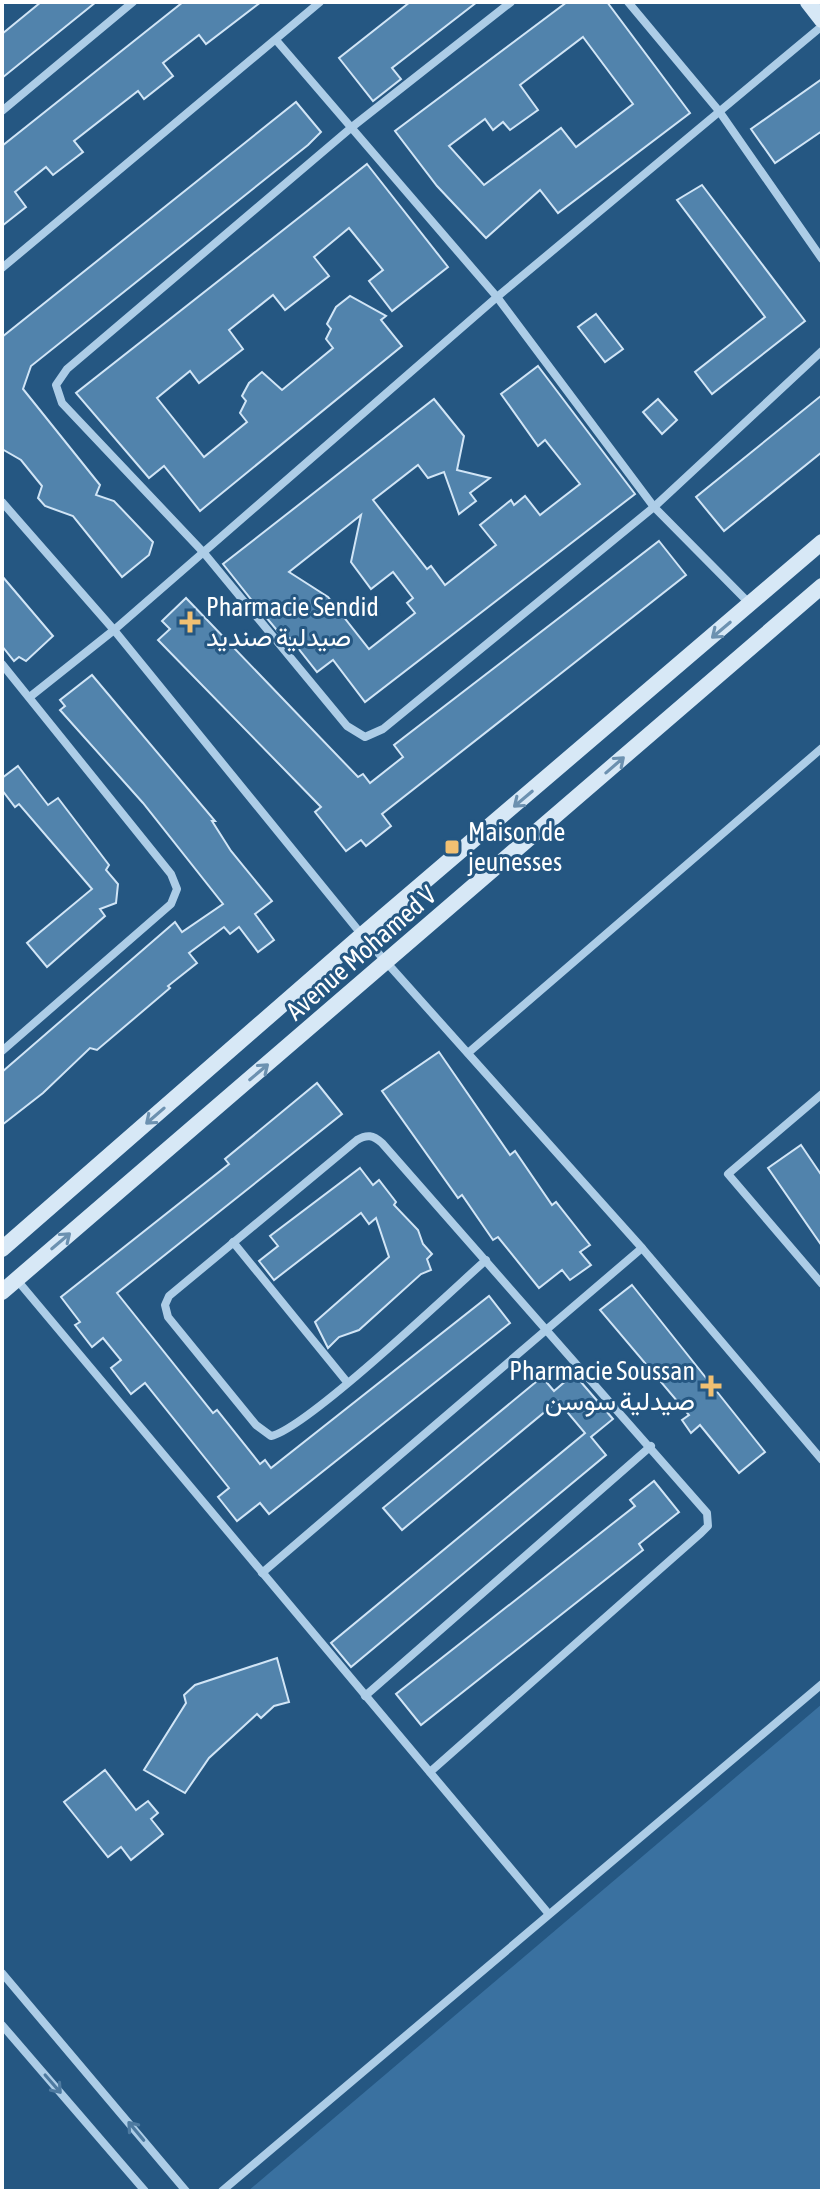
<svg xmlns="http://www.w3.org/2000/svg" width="824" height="2193" font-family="'Asap Condensed',Vazirmatn,sans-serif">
<rect width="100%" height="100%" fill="#255782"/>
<path fill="#3a71a0" d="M822,1704V2191H248Z"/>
<g fill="#5183ac" stroke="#d1e5f6" stroke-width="2" fill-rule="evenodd">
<path d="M41,2H96L2,78V34Z"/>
<path d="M183,2H261L206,44L199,35L163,63L173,76L144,99L138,91L74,141L83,152L53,175L46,167L15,192L26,207L2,226V146Z"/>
<path d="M410,2H477L392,68L401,79L373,101L339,58Z"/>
<path d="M567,2H607L690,113L558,213L540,190L486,238L437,186L395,131ZM583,37L633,104L576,147L561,128L484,185L449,146L485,119L493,130L503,122L510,130L538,110L520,85Z"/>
<path d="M822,79V131L775,163L751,129Z"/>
<path d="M296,102L321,132L308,145L31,366L23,389L100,485L96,495L114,501L153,542L149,555L122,577L73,516L45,506L38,498L42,486L21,460L2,449V337Z"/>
<path d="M367,164L448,267L392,311L369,281L383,270L349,228L314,257L329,276L285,310L273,295L229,330L243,349L199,383L190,371L157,398L204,457L247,422L240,413L246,401L242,396L249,383L262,372L282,390L333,348L326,339L331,329L327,324L336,307L350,296L386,316L381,320L402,346L200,511L164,466L149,478L76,393Z"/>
<path d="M702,185L805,321L712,394L695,372L765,317L677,200Z"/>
<path d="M596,314L623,349L605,362L578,327Z"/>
<path d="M538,366L635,494L365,702L333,660L317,672L290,638L285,640L265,616L267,606L254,603L223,564L434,399L464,436L457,470L490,478L470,493L476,501L459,514L444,472L428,478L418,465L373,500L427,569L431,566L445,585L496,545L480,525L511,500L514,505L525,496L540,515L580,484L545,440L538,446L501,394ZM361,515L351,562L371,589L393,572L413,598L407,603L415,613L369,649L328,597L289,572Z"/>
<path d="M822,395V452L724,531L696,497Z"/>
<path d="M658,399L677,420L662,434L643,412Z"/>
<path d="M659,541L686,575L382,814L391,826L366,846L361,840L346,851L315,812L321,807L158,640L170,629L162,621L186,598L358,777L363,774L370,783L403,757L394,745Z"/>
<path d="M2,576L53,636L26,661L19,657L14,661L2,646Z"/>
<path d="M92,675L215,821H212L231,851L272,901L255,914L274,940L258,952L239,927L230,934L224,927L189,953L197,963L168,986L170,988L97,1050L90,1048L43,1093L2,1125V1072L175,922L182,932L223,904L143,803L60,710L65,706L60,700Z"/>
<path d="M18,766L48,805L58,798L109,865L106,870L118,884L116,903L100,909L105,916L47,967L27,943L92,889L19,804L15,807L2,790V778Z"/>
<path d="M439,1052L510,1155L515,1151L552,1205L556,1202L590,1245L580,1252L591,1265L570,1280L562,1270L539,1288L498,1237L493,1240L462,1195L458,1198L382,1091Z"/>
<path d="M317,1083L342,1114L117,1293L213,1413L217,1410L260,1464L265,1460L271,1468L489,1296L510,1323L269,1514L260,1503L237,1521L218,1497L229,1488L145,1383L131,1394L111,1368L121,1360L103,1338L92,1347L75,1325L80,1322L61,1297L229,1164L225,1159Z"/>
<path d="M801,1145L822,1176V1246L768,1168Z"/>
<path d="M360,1168L373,1185L379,1180L396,1202L394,1205L418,1230L423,1244L432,1254L427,1259L431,1270L421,1274L359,1330L339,1337L328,1348L315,1322L389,1257L376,1218L369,1224L361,1213L274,1280L259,1261L278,1246L270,1236Z"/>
<path d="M632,1285L765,1452L739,1473L700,1425L691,1433L682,1420L689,1415L600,1310Z"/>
<path d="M574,1374L613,1419L591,1437L606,1455L351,1667L331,1643L585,1433L558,1401L402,1530L383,1508L542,1377L554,1391Z"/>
<path d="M654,1481L679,1512L639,1544L643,1550L421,1725L396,1694L635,1506L630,1500Z"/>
<path d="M277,1658L289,1702L274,1706L261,1718L257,1714L209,1758L185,1793L144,1770L186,1703L184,1695L195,1685Z"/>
<path d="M105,1770L136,1810L148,1801L158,1813L151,1819L163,1834L131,1860L121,1847L108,1857L64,1802Z"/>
</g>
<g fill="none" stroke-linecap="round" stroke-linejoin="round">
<g stroke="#adcde7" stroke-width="8">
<path d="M511,2L352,127L67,369L56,385L62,403L204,553L347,726L365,737L383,729L654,507L822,351"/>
<path d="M628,2L719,111L822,259"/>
<path d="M276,40L497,297L654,507L751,605"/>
<path d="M2,111L133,2"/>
<path d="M2,268L320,2"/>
<path d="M2,502L114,630L362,935L642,1248L822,1460"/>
<path d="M2,664L171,874L177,889L171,904L2,1051"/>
<path d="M31,696L114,630L497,297L822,26"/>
<path d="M468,1053L822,748"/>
<path d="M822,1094L728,1174L822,1284"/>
<path d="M233,1242L347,1382"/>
<path d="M17,1280L548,1913"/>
<path d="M262,1573L642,1248"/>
<path d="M365,1696L651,1446"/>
<path d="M430,1772L701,1533L708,1526L707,1513L382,1143C373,1135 367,1134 357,1140L169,1296L165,1305L168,1317L256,1425L271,1436C306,1429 450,1292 486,1260"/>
<path d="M2,1973L186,2191"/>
<path d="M2,2025L145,2191"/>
<path d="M222,2191L822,1684"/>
</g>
<g stroke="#d7e8f6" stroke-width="16">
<path d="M808,2L822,20"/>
<path d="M2,1249L362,935L822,542"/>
<path d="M2,1292L822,586"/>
</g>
</g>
<defs><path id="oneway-shaft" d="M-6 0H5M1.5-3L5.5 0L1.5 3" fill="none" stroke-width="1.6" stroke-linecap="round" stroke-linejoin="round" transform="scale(2)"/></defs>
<g stroke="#6c91b0">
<use href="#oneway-shaft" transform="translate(721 630) rotate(140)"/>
<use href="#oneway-shaft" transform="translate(615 765) rotate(-41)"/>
<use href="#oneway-shaft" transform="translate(523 799) rotate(140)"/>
<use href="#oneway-shaft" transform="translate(259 1072) rotate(-40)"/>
<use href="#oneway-shaft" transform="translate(155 1116) rotate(139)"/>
<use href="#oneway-shaft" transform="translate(61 1241) rotate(-40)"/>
</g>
<g stroke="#4e7aa0">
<use href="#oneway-shaft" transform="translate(53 2084) rotate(49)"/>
<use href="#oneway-shaft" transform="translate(136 2131) rotate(-130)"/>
</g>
<g fill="#f1c072" stroke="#255782" stroke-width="3">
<path d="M186 610h8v8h8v8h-8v8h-8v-8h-8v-8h8z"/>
<rect x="444" y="839" width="16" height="16" rx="4"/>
<path d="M707 1374h8v8h8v8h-8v8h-8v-8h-8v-8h8z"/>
</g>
<g text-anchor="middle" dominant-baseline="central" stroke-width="6" stroke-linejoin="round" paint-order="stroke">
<g font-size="26" fill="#fff" stroke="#255782" text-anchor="start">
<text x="206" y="607">Pharmacie Sendid<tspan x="206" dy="30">صيدلية صنديد</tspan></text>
<text x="468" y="832">Maison de<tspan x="468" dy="30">jeunesses</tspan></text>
<text x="695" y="1371" text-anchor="end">Pharmacie Soussan<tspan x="695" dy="30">صيدلية سوسن</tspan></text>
</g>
<g font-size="26" fill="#fff" stroke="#255782">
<text transform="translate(361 953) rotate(-41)">Avenue Mohamed V</text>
</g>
</g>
<rect width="824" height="2193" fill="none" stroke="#ffffff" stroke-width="8"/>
</svg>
